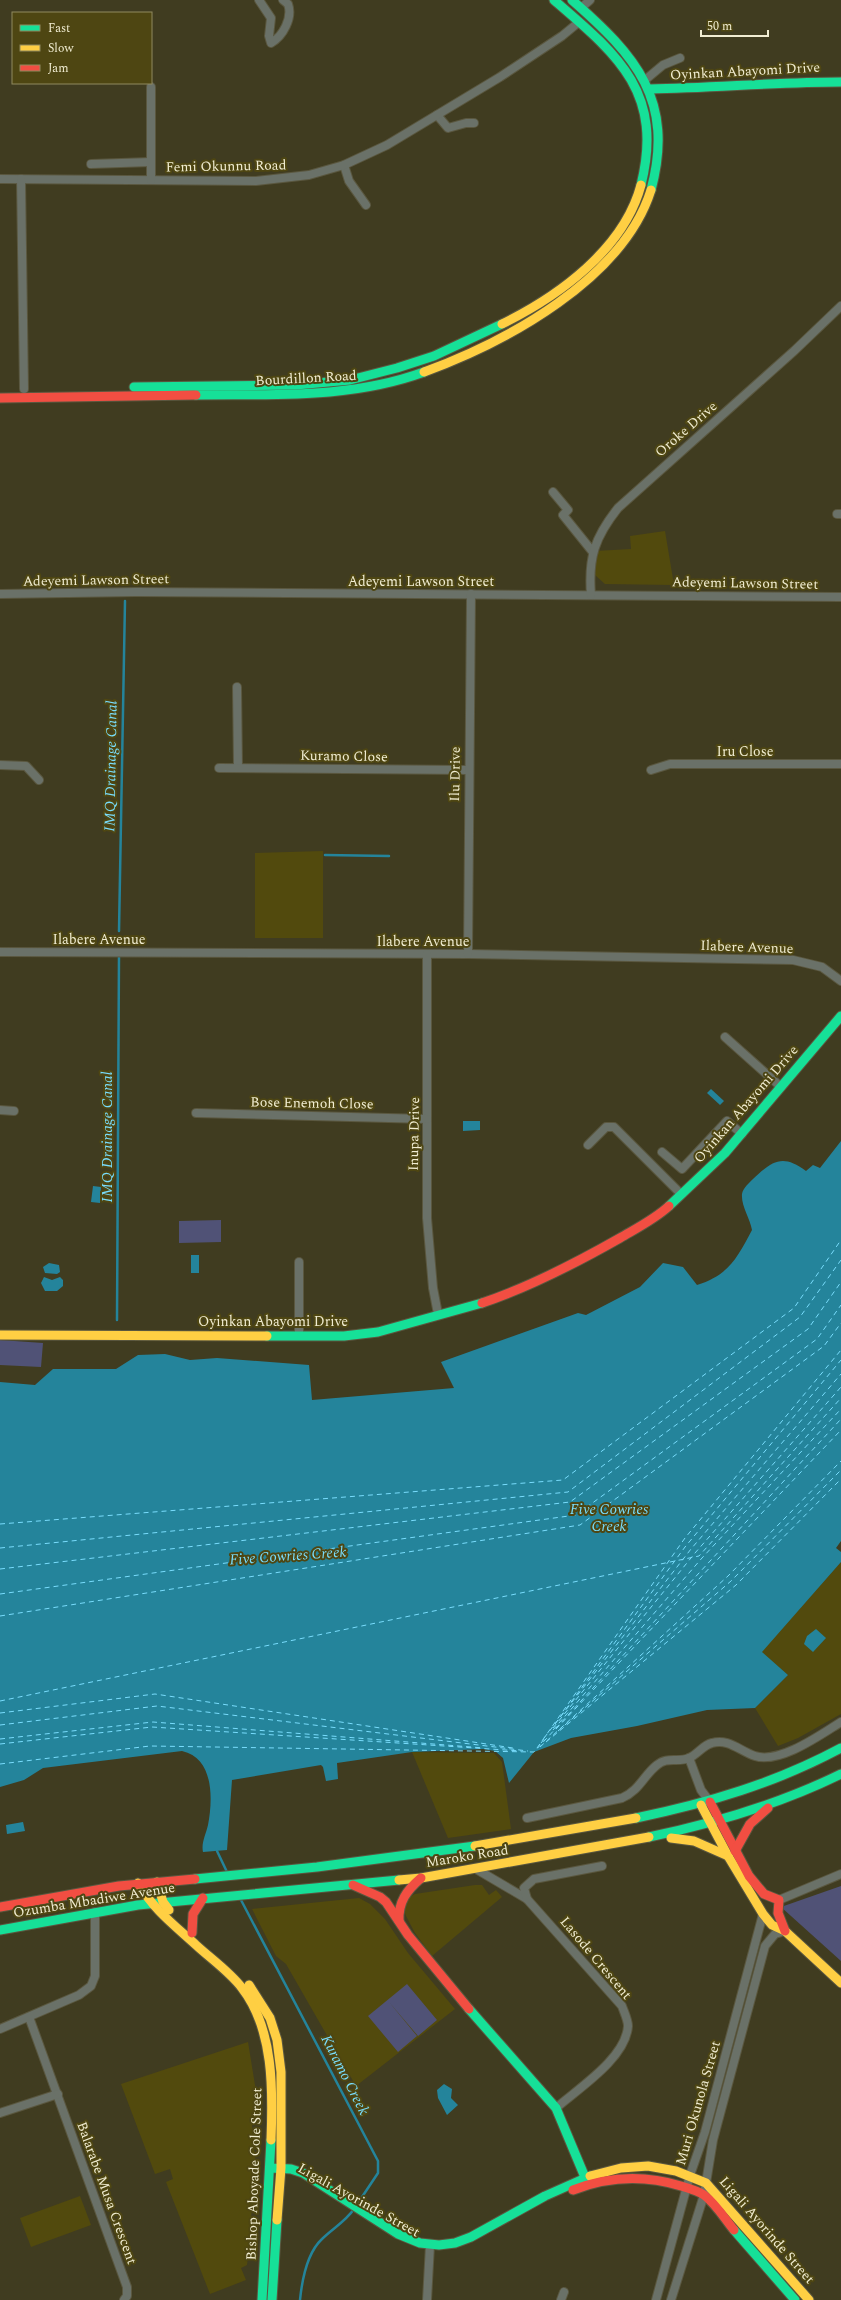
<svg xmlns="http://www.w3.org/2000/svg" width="841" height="2300" font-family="Spectral,serif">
<rect width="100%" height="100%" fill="#403c20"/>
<g fill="#524a0d">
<path d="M665,531L674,585L605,584L595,575V551L631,549L630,536Z"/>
<path d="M323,851V938H255V853Z"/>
<path d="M841,1562V1714L798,1738L778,1746L755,1708L788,1675L761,1652Z"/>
<path d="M412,1752L494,1753L502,1762L511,1829L448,1838Z"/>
<path d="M475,1885H482L489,1895L496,1890L502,1897L432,1956L415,1933L406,1916L403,1908L409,1897L415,1894Z"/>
<path d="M359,1898L370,1904L385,1919L408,1953L455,2009L356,2086L286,1964L276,1956L252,1909Z"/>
<path d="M248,2042L261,2122L252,2125L255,2158L251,2220L252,2221L247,2265L241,2268L246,2280L210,2294L166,2182L173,2179L170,2169L155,2174L121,2084Z"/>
<path d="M80,2196L91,2225L31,2247L20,2218Z"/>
</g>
<g fill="#505276">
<path d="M221,1220V1242L179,1243V1221Z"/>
<path d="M0,1340L43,1343L41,1367L0,1365Z"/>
<path d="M841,1886V1961L781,1907Z"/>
<path d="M407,1984L437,2020L418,2036L389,2002L417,2036L398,2052L368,2016Z"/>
</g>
<g fill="#24849b">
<path d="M711,1089L724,1101L720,1105L707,1093Z"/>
<path d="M463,1121H480V1130L463,1131Z"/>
<path d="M841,1141V1541L836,1548L841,1552V1562L762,1652L788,1675L755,1708L707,1710L637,1726L571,1738L534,1752L509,1783L503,1758L495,1751L483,1749L412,1752L337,1763L338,1779L326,1781L323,1767L321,1765L232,1780L227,1850L203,1852C201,1843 206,1834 208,1825C213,1799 214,1758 182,1751L43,1768L24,1780L0,1787V1382L35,1385L53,1369H116L138,1355L165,1354L190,1360L217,1358L309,1365L312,1400L454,1388L441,1362L578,1313L586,1315L640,1287L663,1263L683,1267L697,1285C729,1275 737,1258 752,1230C750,1218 741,1206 742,1194C743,1188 749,1183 753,1179C773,1160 783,1154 806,1171L813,1165L820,1168Z"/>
<path d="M93,1186L101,1187L100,1203L91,1202Z"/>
<rect x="191" y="1255" width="8" height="18"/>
<path d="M49,1263L59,1265L60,1272L57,1274L45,1273L43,1267Z"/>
<path d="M44,1277L52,1280L60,1277L63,1280V1286L57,1291H45L41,1283Z"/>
<path d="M816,1629L826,1638L813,1652L804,1644L807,1636Z"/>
<path d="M23,1822L25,1831L7,1834L6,1825Z"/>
<path d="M444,2084L452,2089L451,2098L458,2105L447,2115L438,2098L437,2090Z"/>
</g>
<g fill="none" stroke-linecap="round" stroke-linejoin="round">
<g stroke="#24849b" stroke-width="2.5">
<path d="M325,855L389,856"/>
<path d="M119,931L125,601"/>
<path d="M117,1320L119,954"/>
<path d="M217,1851L227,1872"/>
<path d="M241,1900L378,2161V2173L358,2203"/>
<path d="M300,2300C302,2280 307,2253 322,2239C333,2228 345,2222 354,2209"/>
</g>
<g stroke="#79ddfd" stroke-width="1" stroke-dasharray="5 4" stroke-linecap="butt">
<path d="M0,1524L563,1480L794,1308L841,1240"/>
<path d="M0,1548L568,1492L800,1317L841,1260"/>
<path d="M0,1569L570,1502L808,1329L841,1282"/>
<path d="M0,1594L576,1515L817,1339L841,1305"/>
<path d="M0,1616L580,1525L824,1346L841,1323"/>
<path d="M0,1701L699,1556L841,1398"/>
<path d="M0,1713L155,1694L513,1748"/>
<path d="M555,1724L685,1547L841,1360"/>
<path d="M0,1725L157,1706L528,1751"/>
<path d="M553,1728L695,1553L841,1387"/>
<path d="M556,1729L841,1430"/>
<path d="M553,1730L702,1558L841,1409"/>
<path d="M558,1731L731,1581L841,1470"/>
<path d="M544,1738L691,1549L841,1374"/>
<path d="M0,1739L153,1722L484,1748"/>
<path d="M546,1742L736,1585L841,1479"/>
<path d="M541,1743L545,1738"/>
<path d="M0,1744L152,1727L521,1751"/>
<path d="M540,1747L728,1576L841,1461"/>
<path d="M537,1748L685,1538L841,1350"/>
<path d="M0,1764L150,1746L534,1752L841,1419"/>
</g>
<g stroke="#5a573f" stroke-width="10">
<g id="street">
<path d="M259,0L271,18L269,36L271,43C283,36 293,18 288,4L283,0"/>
<path d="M581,8L590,0"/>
<path d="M645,80L663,65L680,58"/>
<path d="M437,115L448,128L466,123H474"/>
<path d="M91,164L151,162"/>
<path d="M344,165L349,181L366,205"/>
<path d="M0,179L256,181L309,175L344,165L387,145L500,77L562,36L579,22"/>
<path d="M21,179L24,389"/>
<path d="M151,180V87"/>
<path d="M553,492L568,510L563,515L592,551"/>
<path d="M837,514H841"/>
<path d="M0,594L136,592L841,597"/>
<path d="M591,595C588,557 595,537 618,508L794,351L841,306"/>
<path d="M237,687L238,768"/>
<path d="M0,765L26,766L39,780"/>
<path d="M219,768L468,770"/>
<path d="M651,770L670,764H841"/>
<path d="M0,952L468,954L793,960L822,967L841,981"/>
<path d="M427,954V1218L433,1288L438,1314"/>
<path d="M468,954L471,594"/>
<path d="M725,1037L781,1087"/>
<path d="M0,1110L14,1111"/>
<path d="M196,1113L427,1119"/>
<path d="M588,1145L606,1127H614L681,1194"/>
<path d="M662,1152L682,1169L727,1121L742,1134"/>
<path d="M299,1336V1262"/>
<path d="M689,1758L701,1790L710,1802"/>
<path d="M527,1818L622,1798C639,1791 644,1775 657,1765C667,1756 678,1763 689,1758C698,1754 703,1745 712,1743C728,1738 740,1751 755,1756C780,1764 820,1735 841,1722"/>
<path d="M476,1869L527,1899"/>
<path d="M779,1900L841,1874"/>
<path d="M29,2017L127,2287V2296L124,2300"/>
<path d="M0,2029L79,1995L91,1986L95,1976V1912"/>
<path d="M556,2108C579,2088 626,2058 628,2026C628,2020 624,2012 622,2006L527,1899L524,1888L534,1879L602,1866"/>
<path d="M0,2113L58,2094"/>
<path d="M427,2300L430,2245"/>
<path d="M561,2300L564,2292"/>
<path d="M656,2300L690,2175L705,2132L763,1914"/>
<path d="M671,2300L704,2195L713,2140L765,1946L775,1934L785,1931"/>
</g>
</g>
<g stroke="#5a573f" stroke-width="11">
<g id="fast">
<path d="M554,0C618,55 664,92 641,185"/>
<path d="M572,0C636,56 675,100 651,190"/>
<path d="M650,89C714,88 777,82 841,82"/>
<path d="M134,387L296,385L350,380L397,368L434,356L502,324"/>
<path d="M196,395C274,394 350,399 424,372"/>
<path d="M669,1206L725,1153L841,1016"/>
<path d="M267,1336H344L378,1332L482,1303"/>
<path d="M636,1818C708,1803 776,1783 841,1748"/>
<path d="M649,1837C716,1823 780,1804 841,1774"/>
<path d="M195,1879L317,1867L475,1846"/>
<path d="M0,1930L138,1905L399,1880"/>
<path d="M469,2009L556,2108L587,2182"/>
<path d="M270,2168L291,2169L303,2173L398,2234L420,2243L439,2245L455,2243L471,2237L545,2196L590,2176"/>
<path d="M734,2230L795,2300"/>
<path d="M262,2300L271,2140"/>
<path d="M272,2300L277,2220"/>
</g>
</g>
<g stroke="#5a573f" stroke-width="11">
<g id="slow">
<path d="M502,324C559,296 624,249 641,185"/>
<path d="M424,372C506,342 623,279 651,190"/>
<path d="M0,1335L267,1336"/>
<path d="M701,1805L728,1856L763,1914L772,1925L785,1931L841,1983"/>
<path d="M671,1838L694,1841L728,1856"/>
<path d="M475,1846L636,1818"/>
<path d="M399,1880L421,1878L649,1837"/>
<path d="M157,1882L163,1902L169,1910"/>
<path d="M138,1883C154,1910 173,1924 196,1945C210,1958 230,1972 242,1988C274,2029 273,2091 271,2140"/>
<path d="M249,1985L270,2018L277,2040L281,2072V2168L277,2220"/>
<path d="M590,2176L621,2168L648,2166L676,2171L706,2183L809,2300"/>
</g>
</g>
<g stroke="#5a573f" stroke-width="11">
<g id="jam">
<path d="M0,398L196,395"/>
<path d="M482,1303C530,1287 576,1263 620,1238C637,1228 655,1219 669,1206"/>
<path d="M710,1802L749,1876L764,1894L779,1900L778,1913L785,1931"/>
<path d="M735,1851L750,1824L768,1808"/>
<path d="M353,1885L380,1897L386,1902L408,1935L469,2009"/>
<path d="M0,1907L119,1886L195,1879"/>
<path d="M399,1921C398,1902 407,1890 421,1878"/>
<path d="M192,1933L193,1914L203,1898"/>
<path d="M573,2190C609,2176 645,2175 681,2186C688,2188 698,2191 704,2195C716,2204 725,2219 734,2230"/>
</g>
</g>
<use href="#street" stroke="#6a7168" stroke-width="8"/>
<use href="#fast" stroke="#16e098" stroke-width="9"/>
<use href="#slow" stroke="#ffcf43" stroke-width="9"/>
<use href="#jam" stroke="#f24e42" stroke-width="9"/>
</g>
<g text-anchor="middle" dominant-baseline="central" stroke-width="4" stroke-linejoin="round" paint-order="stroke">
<g font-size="14" fill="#f1edd2" stroke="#4e4612">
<text transform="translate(745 71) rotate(-3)">Oyinkan Abayomi Drive</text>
<text transform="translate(226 166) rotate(-1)">Femi Okunnu Road</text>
<text transform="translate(306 378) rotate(-3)">Bourdillon Road</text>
<text transform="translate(686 429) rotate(-41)">Oroke Drive</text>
<text transform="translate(96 580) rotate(-1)">Adeyemi Lawson Street</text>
<text x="421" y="581">Adeyemi Lawson Street</text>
<text transform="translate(745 583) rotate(1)">Adeyemi Lawson Street</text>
<text x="745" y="751">Iru Close</text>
<text transform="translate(344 756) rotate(1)">Kuramo Close</text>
<text transform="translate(455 774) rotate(-89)">Ilu Drive</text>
<text x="99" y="939">Ilabere Avenue</text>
<text x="423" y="941">Ilabere Avenue</text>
<text transform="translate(747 947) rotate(2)">Ilabere Avenue</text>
<text transform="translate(312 1103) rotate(1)">Bose Enemoh Close</text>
<text transform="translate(746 1104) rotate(-49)">Oyinkan Abayomi Drive</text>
<text transform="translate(414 1134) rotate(-89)">Inupa Drive</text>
<text x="273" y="1321">Oyinkan Abayomi Drive</text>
<text transform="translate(467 1856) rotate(-9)">Maroko Road</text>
<text transform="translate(94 1900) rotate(-9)">Ozumba Mbadiwe Avenue</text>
<text transform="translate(596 1958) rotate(50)">Lasode Crescent</text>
<text transform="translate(698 2103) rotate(-74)">Muri Okunola Street</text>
<text transform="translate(254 2174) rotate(-88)">Bishop Aboyade Cole Street</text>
<text transform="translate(107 2193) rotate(70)">Balarabe Musa Crescent</text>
<text transform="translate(359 2200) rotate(29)">Ligali Ayorinde Street</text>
<text transform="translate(767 2230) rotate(49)">Ligali Ayorinde Street</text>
</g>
<g font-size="15" font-style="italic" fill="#79ddfd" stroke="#4e4612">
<text transform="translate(111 766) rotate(-89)">IMQ Drainage Canal</text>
<text transform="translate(107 1137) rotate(-90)">IMQ Drainage Canal</text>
<text x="609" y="1509">Five Cowries<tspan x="609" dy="17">Creek</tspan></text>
<text transform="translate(288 1556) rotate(-4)">Five Cowries Creek</text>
<text transform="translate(345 2075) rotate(63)">Kuramo Creek</text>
</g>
</g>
<rect x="12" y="12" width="140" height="72" fill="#4e4612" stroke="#8f895f"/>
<rect x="20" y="25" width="20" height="6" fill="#16e098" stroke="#8f895f"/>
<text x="48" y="32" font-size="12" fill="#f1edd2">Fast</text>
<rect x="20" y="45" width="20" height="6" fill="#ffcf43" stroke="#8f895f"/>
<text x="48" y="52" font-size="12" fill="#f1edd2">Slow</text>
<rect x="20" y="65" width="20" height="6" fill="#f24e42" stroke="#8f895f"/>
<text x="48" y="72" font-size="12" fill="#f1edd2">Jam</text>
<path d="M701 30v6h67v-6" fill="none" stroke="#f1edd2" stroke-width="2"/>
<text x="707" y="30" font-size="12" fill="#f1edd2" stroke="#4e4612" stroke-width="3" paint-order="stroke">50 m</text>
</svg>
